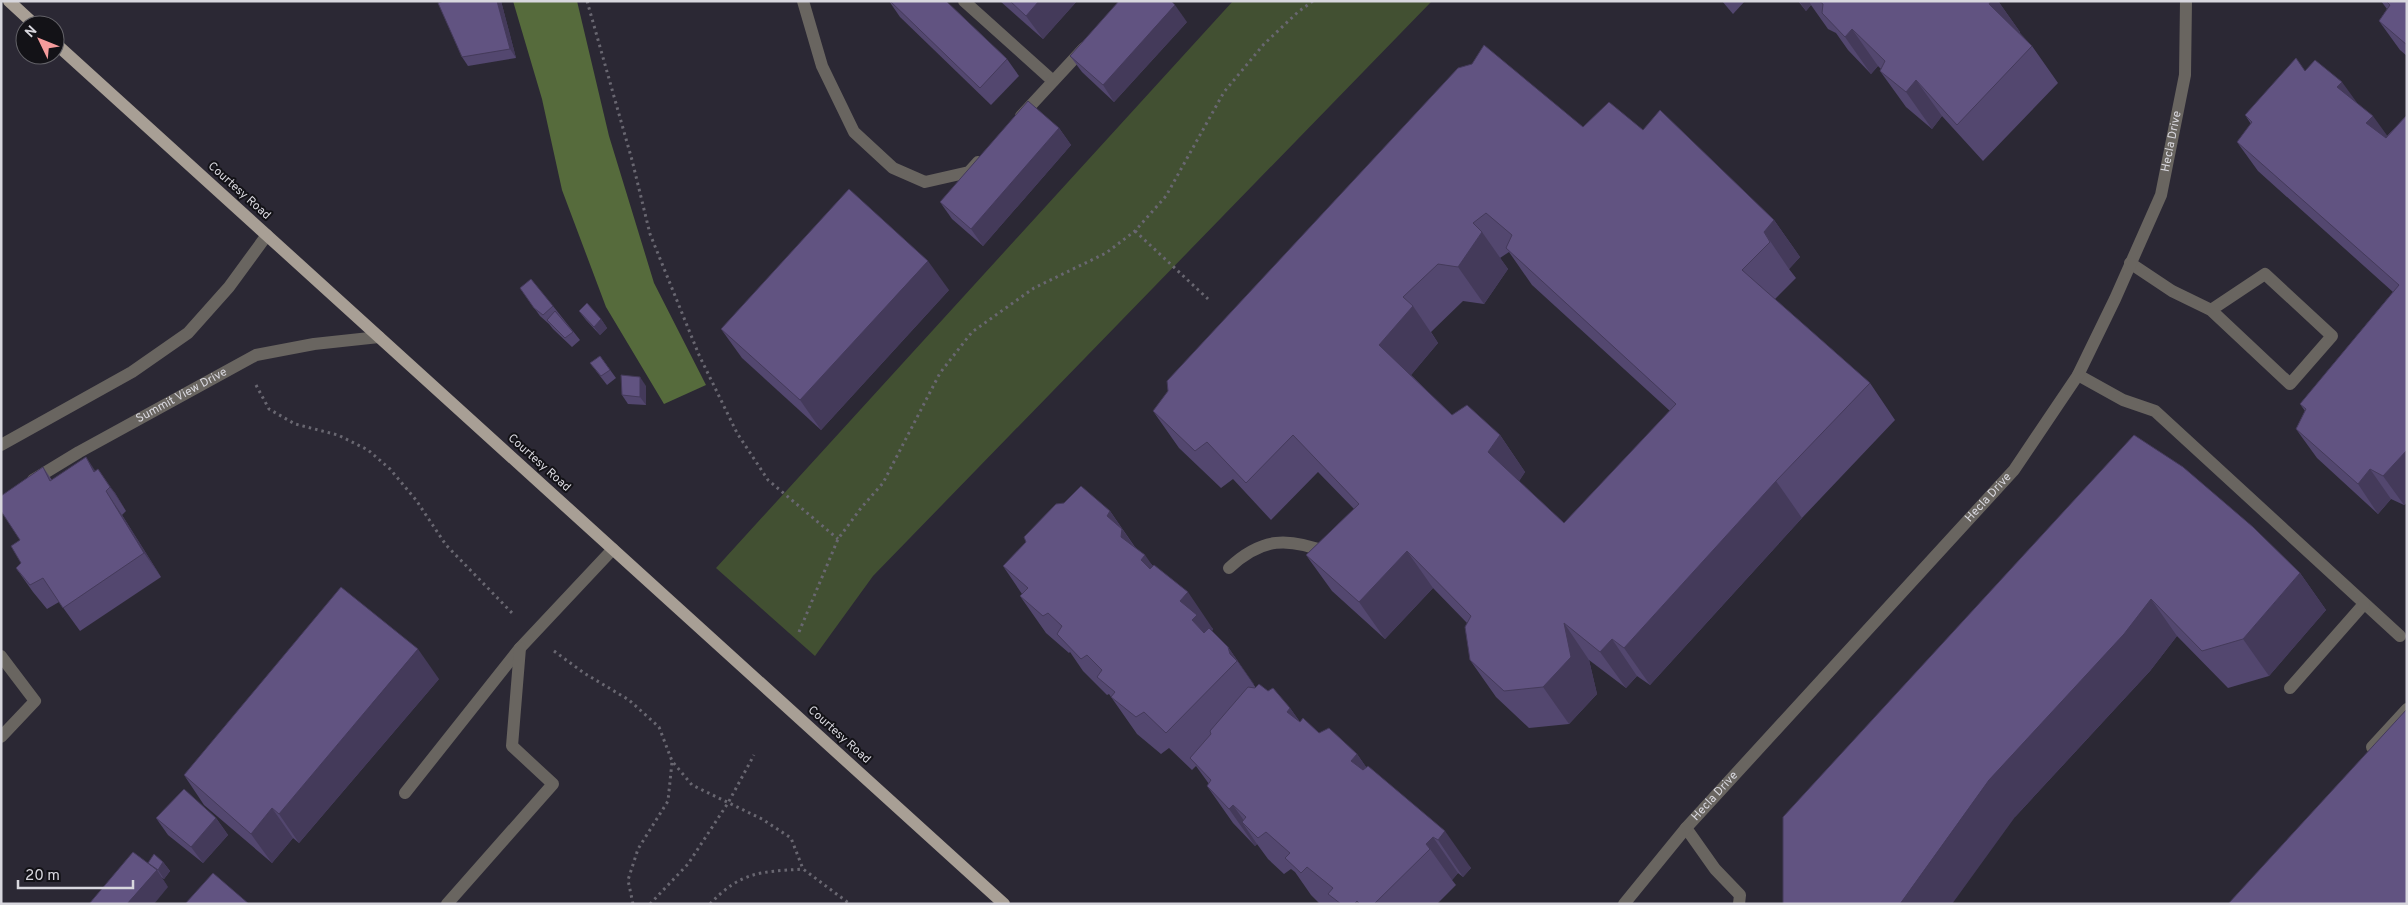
<svg xmlns="http://www.w3.org/2000/svg" width="2408" height="905" font-family="Overpass,sans-serif">
<rect width="100%" height="100%" fill="#2b2834"/>
<path fill="#425032" d="M1233,1H1432L873,576L815,656L716,568Z"/>
<path fill="#566b3c" d="M513,1H577L609,136L654,283L706,385L664,404L606,307L562,190L542,99Z"/>
<g fill="none" stroke-linecap="round" stroke-linejoin="round">
<g stroke="#696771" stroke-width="3" stroke-dasharray="2.5 4" stroke-linecap="butt">
<path d="M587,1L632,160L650,234L699,355L737,433L768,480L838,539"/>
<path d="M1135,231L1208,299"/>
<path d="M256,385L269,409L295,424L338,435L368,450L390,469L416,500L446,545L514,615"/>
<path d="M799,632L838,539L861,508L883,483L940,373L972,332L1034,288L1106,253L1135,231L1166,196L1224,92L1264,44L1298,12L1313,1"/>
<path d="M554,651L584,673L629,700L659,727L672,761L692,785L762,819L791,838L803,869L850,904"/>
<path d="M633,904L628,880L638,849L668,801L672,762"/>
<path d="M650,904L688,864L728,803L754,755"/>
<path d="M710,904C741,871 761,872 803,869"/>
</g>
<g stroke="#696560" stroke-width="12">
<path d="M803,1L822,66L854,132L893,168L925,182L969,172L978,162"/>
<path d="M964,1L1053,81"/>
<path d="M1021,116L1084,48"/>
<path d="M2130,263L2172,291L2211,310L2290,384L2332,336L2265,274L2211,310"/>
<path d="M2078,375L2123,400L2155,411L2400,636"/>
<path d="M1229,568C1262,537 1288,537 1329,553"/>
<path d="M1,656L35,701L1,737"/>
<path d="M2290,688L2364,604"/>
<path d="M2372,747L2407,709"/>
<path d="M405,793L520,648L613,549"/>
<path d="M1686,828L1715,869L1740,895L1739,904"/>
<path d="M447,904L553,784L512,746L520,648"/>
</g>
<g stroke="#696560" stroke-width="12">
<path d="M1,445L132,372L188,333L229,287L267,235"/>
<path id="s1" d="M33,480L79,452L256,355L314,344L379,337"/>
<path id="s2" d="M1624,904L1686,828L2014,470L2078,375L2115,299L2161,195L2185,75L2186,1"/>
</g>
<g stroke="#a89f95" stroke-width="12">
<path d="M9,1L35,25"/>
<path d="M55,43L1004,904"/>
</g>
</g>
<g fill="#53476f" fill-rule="evenodd">
<path d="M444,1H501L516,58L468,66L462,57Z"/>
<path d="M889,1H946L1007,59L1019,76L991,105L900,17Z"/>
<path d="M1000,1H1077L1043,39Z"/>
<path d="M1722,1H1745L1733,14Z"/>
<path d="M1798,1H1998L2020,32V33L2032,46L2058,83L1983,161L1942,116L1932,129L1906,107L1880,71L1881,69L1878,66L1871,74L1848,50L1836,33L1828,29L1811,5L1806,11Z"/>
<path d="M2381,1H2407V56L2400,50L2379,21L2387,9Z"/>
<path d="M1187,22L1114,102L1082,72L1070,56Z"/>
<path d="M2305,71L2358,104L2387,136L2407,115V502L2404,505L2391,499L2378,514L2317,458L2296,429L2305,411L2300,404L2393,292L2258,171L2237,142L2251,124L2245,115Z"/>
<path d="M1583,127L1643,130L1774,220L1800,257L1789,269L1796,278L1775,299L1870,383L1895,420L1802,518L1650,685L1637,676L1626,688L1589,660L1597,694L1569,724L1529,728L1496,697L1470,660L1467,623L1433,588L1385,639L1332,591L1306,555L1354,509L1318,472L1271,520L1233,479L1221,488L1179,448L1153,411ZM1509,252L1532,285L1670,411L1564,523L1519,481L1525,472L1500,435L1452,415L1411,375L1438,343L1431,332L1463,301L1484,304L1508,269L1500,258Z"/>
<path d="M1059,128L1071,145L983,246L952,219L940,202Z"/>
<path d="M520,288L553,306L580,340L572,347L553,329L549,324L540,316Z"/>
<path d="M949,290L821,430L742,358L721,329Z"/>
<path d="M579,311L601,319L607,328L600,335L586,320Z"/>
<path d="M600,356L616,378L607,385L590,363Z"/>
<path d="M646,386V405L628,404L622,395Z"/>
<path d="M2134,435L2300,573L2326,610L2269,676L2228,688L2177,636L2150,671L2015,817Z"/>
<path d="M43,467L52,480L96,471L115,493L126,511L122,515L161,577L80,631L59,602L47,609L33,592L16,568L21,563L20,540Z"/>
<path d="M1110,511L1135,547L1213,629L1212,631L1228,647L1256,688L1290,708L1300,722L1319,733L1357,754L1366,767L1471,868L1463,877L1458,873L1452,880L1456,885L1437,904H1320L1311,895L1295,872L1291,869L1284,874L1268,859L1257,844L1255,846L1233,823L1207,786L1209,784L1196,766L1192,770L1169,748L1161,754L1137,734L1109,694L1107,695L1083,671L1070,652L1069,653L1046,633L1020,596L1022,594L1003,566Z"/>
<path d="M439,679L299,843L293,838L272,863L204,805L184,775Z"/>
<path d="M156,818H216L228,835L203,863L168,835Z"/>
<path d="M163,862L170,871L164,879L161,877L168,887L148,863Z"/>
</g>
<g fill="#443a5a">
<path d="M497,1H501L516,58L510,49Z"/>
<path d="M1039,1H1077L1043,39L1026,16Z"/>
<path d="M1799,1H1809L1811,5L1806,11Z"/>
<path d="M1991,1H1998L2020,32L2015,41L1989,4Z"/>
<path d="M1175,5L1187,22L1114,102L1103,85Z"/>
<path d="M1852,29L1878,66L1871,74L1845,37Z"/>
<path d="M1916,80L1942,116L1932,129L1906,92Z"/>
<path d="M2342,82L2363,111L2337,87Z"/>
<path d="M2373,116L2394,145L2366,123Z"/>
<path d="M1059,128L1071,145L983,246L971,229Z"/>
<path d="M1774,220L1800,257L1789,269L1764,232Z"/>
<path d="M1482,232L1508,269L1484,304L1458,267Z"/>
<path d="M928,261L949,290L821,430L800,400Z"/>
<path d="M1413,306L1438,343L1405,382L1379,345Z"/>
<path d="M601,319L607,328L600,335L594,327Z"/>
<path d="M640,377L646,386V405L640,397Z"/>
<path d="M1500,435L1525,472L1514,489L1488,452Z"/>
<path d="M2407,450V502L2404,505L2383,476Z"/>
<path d="M86,457L102,481L94,472Z"/>
<path d="M98,469L115,493L126,511Z"/>
<path d="M2370,469L2391,499L2378,514L2358,484Z"/>
<path d="M1776,481L1802,518L1650,685L1624,648Z"/>
<path d="M106,491L122,515L161,577L144,553Z"/>
<path d="M1110,511L1135,548L1145,555L1171,592L1147,574L1107,516Z"/>
<path d="M1407,551L1433,588L1385,639L1359,602Z"/>
<path d="M2300,573L2326,610L2269,676L2243,639Z"/>
<path d="M1188,592L1213,629L1210,634L1222,652L1192,620L1180,601Z"/>
<path d="M2151,599L2177,636L2150,671L2015,817L1952,904H1900L1989,780Z"/>
<path d="M1564,623L1589,660L1597,694L1569,724L1543,687Z"/>
<path d="M1612,639L1637,676L1626,688L1600,652Z"/>
<path d="M1228,647L1254,684V685L1237,661L1230,654Z"/>
<path d="M418,649L439,679L299,843L279,814Z"/>
<path d="M1290,708L1316,745L1287,712Z"/>
<path d="M1357,754L1383,791L1351,761Z"/>
<path d="M1233,805L1252,832L1242,822L1257,844L1255,846L1229,809Z"/>
<path d="M272,808L293,838L272,863L251,834Z"/>
<path d="M216,818L228,835L203,863L191,847Z"/>
<path d="M1445,831L1471,868L1463,877L1438,840Z"/>
<path d="M1433,837L1458,873L1452,880L1430,849L1426,844Z"/>
<path d="M163,862L170,871L164,879L158,870Z"/>
<path d="M157,870L168,887L154,904H127Z"/>
</g>
<g fill="#615381" stroke="#443a5a" fill-rule="evenodd">
<path d="M444,1H497L510,49L462,57L438,3Z"/>
<path d="M890,1H946L1007,59L980,88Z"/>
<path d="M1010,1H1039L1026,16Z"/>
<path d="M1119,1H1171L1175,5L1103,85L1070,56Z"/>
<path d="M1819,1H1991L1989,4L2032,46L1957,125L1916,80L1906,92L1880,71L1885,61L1852,29L1845,37L1822,13L1823,4Z"/>
<path d="M2386,1H2407V45L2379,21L2390,5Z"/>
<path d="M1484,45L1583,127L1609,102L1643,130L1660,110L1774,220L1764,232L1770,242L1742,270L1870,383L1776,481L1624,648L1612,639L1600,652L1564,623L1571,657L1543,687L1504,691L1470,660L1465,627L1471,616L1407,551L1359,602L1306,555L1359,504L1293,435L1246,483L1207,442L1195,451L1153,411L1168,391L1167,381L1458,68L1472,64ZM1486,213L1512,235L1506,248L1676,404L1564,523L1488,452L1500,435L1467,405L1452,415L1379,345L1413,306L1403,297L1438,264L1458,267L1482,232L1473,223Z"/>
<path d="M2296,58L2305,71L2315,60L2342,82L2337,87L2373,116L2366,123L2386,138L2407,115V450L2383,476L2370,469L2358,484L2296,429L2306,409L2300,404L2399,285L2237,142L2252,122L2245,115Z"/>
<path d="M1028,101L1059,128L971,229L940,202Z"/>
<path d="M849,189L928,261L800,400L721,329Z"/>
<path d="M531,279L553,306L543,315L534,308L520,288Z"/>
<path d="M587,303L601,319L594,327L579,311Z"/>
<path d="M555,311L573,332L565,338L547,320Z"/>
<path d="M600,356L610,370L601,376L590,363Z"/>
<path d="M621,375L640,377V397L622,395Z"/>
<path d="M2134,435L2183,467L2253,527L2300,573L2243,639L2202,651L2151,599L2124,634L1989,780L1900,904H1783V817Z"/>
<path d="M86,457L94,472L98,469L110,487L106,491L144,553L63,608L43,578L30,585L16,568L21,563L11,546L20,540L1,511V496L43,467L50,481Z"/>
<path d="M1081,486L1110,511L1107,516L1122,529L1121,537L1145,555L1141,560L1150,569L1154,565L1188,592L1180,601L1197,615L1192,620L1204,633L1209,628L1228,647L1230,654L1237,661L1166,733L1144,712L1136,717L1111,697L1115,692L1097,677L1102,670L1087,655L1081,659L1057,634L1062,626L1048,613L1043,616L1020,596L1028,588L1003,566L1026,542L1024,537L1056,504L1064,503Z"/>
<path d="M341,587L418,649L279,814L272,808L251,834L184,775Z"/>
<path d="M1259,684L1268,691L1273,688L1290,708L1287,712L1300,722L1303,718L1319,733L1329,728L1357,754L1351,761L1363,770L1368,766L1445,831L1438,840L1433,837L1426,844L1430,849L1374,904H1360L1357,901L1354,904H1341L1328,894L1333,888L1307,867L1301,873L1285,858L1290,853L1266,832L1258,838L1242,822L1246,817L1233,805L1229,809L1207,786L1211,780L1190,758L1211,734L1210,731L1248,687L1255,688Z"/>
<path d="M2407,709V904H2228Z"/>
<path d="M184,789L216,818L191,847L156,818Z"/>
<path d="M133,852L157,870L127,904H89Z"/>
<path d="M154,854L163,862L158,870L148,863Z"/>
<path d="M213,873L249,904H185Z"/>
</g>
<g text-anchor="middle" dominant-baseline="central" stroke-width="4" stroke-linejoin="round" paint-order="stroke">
<g font-size="12" fill="#d8d7de" stroke="#131217">
<text stroke="none"><textPath href="#s2" startOffset="951">Hecla Drive</textPath></text>
<text transform="translate(239 191) rotate(42)">Courtesy Road</text>
<text stroke="none"><textPath href="#s1" startOffset="171">Summit View Drive</textPath></text>
<text transform="translate(539 463) rotate(42)">Courtesy Road</text>
<text stroke="none"><textPath href="#s2" startOffset="546">Hecla Drive</textPath></text>
<text transform="translate(839 735) rotate(42)">Courtesy Road</text>
<text stroke="none"><textPath href="#s2" startOffset="141">Hecla Drive</textPath></text>
</g>
</g>
<rect width="2408" height="905" fill="none" stroke="#d8d7de" stroke-width="5"/>
<g transform="translate(40 40) rotate(313)"><circle r="24" fill="#131217" stroke="#626167"/>
<path d="M0-4L9 19L0 12L-9 19Z" fill="#f59b9c"/>
<text y="-8" font-size="14" font-weight="bold" text-anchor="middle" fill="#d8d7de">N</text>
</g>
<path d="M18 880v8h115v-8" fill="none" stroke="#d8d7de" stroke-width="2.5"/>
<text x="25" y="880" font-size="15" fill="#d8d7de" stroke="#131217" stroke-width="4" paint-order="stroke">20 m</text>
</svg>
